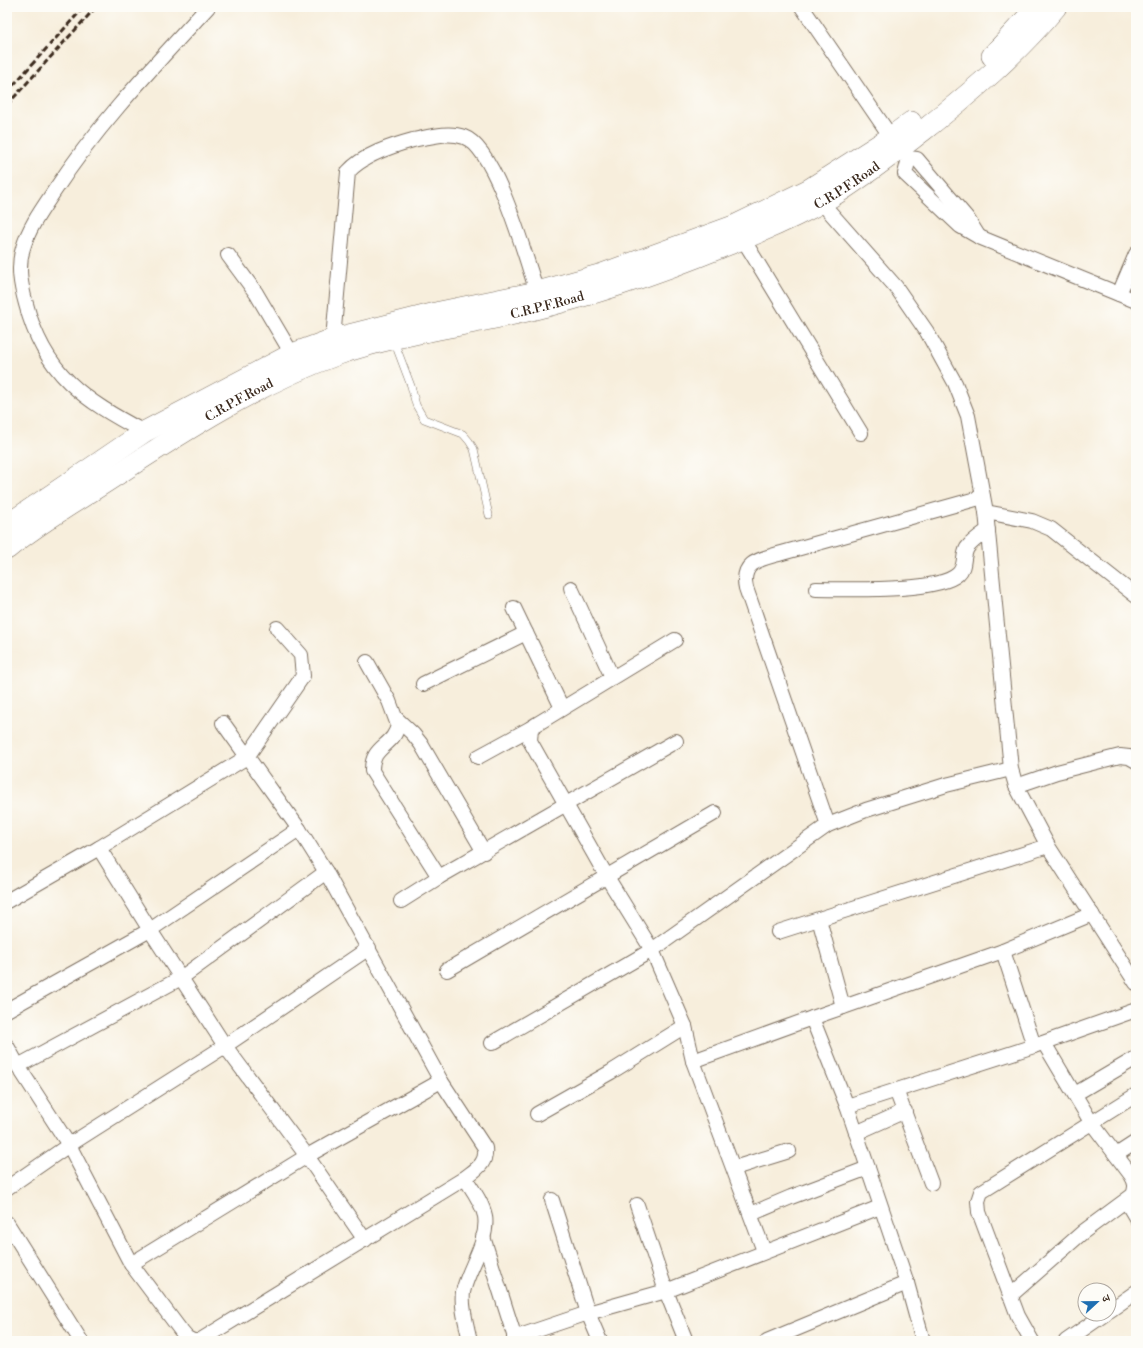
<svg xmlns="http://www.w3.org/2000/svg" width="1143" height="1348" font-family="'Libre Bodoni','Noto Serif Devanagari',serif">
<rect width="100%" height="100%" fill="#fdfcf7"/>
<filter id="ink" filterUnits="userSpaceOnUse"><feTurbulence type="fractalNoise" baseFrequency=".025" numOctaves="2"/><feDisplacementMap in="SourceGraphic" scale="8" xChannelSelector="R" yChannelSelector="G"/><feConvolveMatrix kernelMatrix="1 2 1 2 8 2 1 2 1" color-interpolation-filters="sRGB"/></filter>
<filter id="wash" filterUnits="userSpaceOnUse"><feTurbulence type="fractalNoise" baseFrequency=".012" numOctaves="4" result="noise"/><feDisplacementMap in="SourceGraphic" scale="16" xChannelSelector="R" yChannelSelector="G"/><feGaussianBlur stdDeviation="0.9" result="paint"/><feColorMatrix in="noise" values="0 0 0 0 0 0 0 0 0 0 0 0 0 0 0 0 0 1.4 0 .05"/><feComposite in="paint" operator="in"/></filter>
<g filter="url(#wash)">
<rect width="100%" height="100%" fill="#f7eedc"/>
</g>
<g filter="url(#ink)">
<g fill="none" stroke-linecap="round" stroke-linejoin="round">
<g stroke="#7d6f60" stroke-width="8">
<path id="lane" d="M394,341L411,386L416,405L424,419L463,434L469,441L474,449L489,515"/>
</g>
<g stroke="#7d6f60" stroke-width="16">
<g id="street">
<path d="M802,7L891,137L909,158L917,159L967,218L979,237"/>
<path d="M909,158L905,174L960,226L979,237L1136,301"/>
<path d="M821,202L896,287L927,332L955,383L968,416L986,512L1011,769L1016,786L1048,846L1136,983"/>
<path d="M743,239L861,433"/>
<path d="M228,255L256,293L292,354"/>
<path d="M1119,294L1136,254"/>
<path d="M333,339L348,172C363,155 391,146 413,140C429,137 448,131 464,137C496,148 526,259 537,292"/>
<path d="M144,432C84,400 44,374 26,304C21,286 17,267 23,248C29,227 43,208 55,190C99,123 154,66 208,7"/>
<path d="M986,512L1032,521L1051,529L1136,596"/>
<path d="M571,588L612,677"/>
<path d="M816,589C845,589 938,593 958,574C966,567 962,557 967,548C972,541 981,535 988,530"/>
<path d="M514,608L526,633"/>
<path d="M675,640L537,724L531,728L530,741L607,877L652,950L685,1026L693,1061L812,1018L847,1106L907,1283L923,1341"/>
<path d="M367,662L389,701L398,725C394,747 371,745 372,771L439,877"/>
<path d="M423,684L526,633L562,708"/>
<path d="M397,719L413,734L421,744L484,852"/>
<path d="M478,757L531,728"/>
<path d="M1016,786L1057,772L1120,756L1129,757L1136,761"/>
<path d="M828,825L746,588C740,561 762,559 782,553L983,497"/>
<path d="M299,829L150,930L225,1046L307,1156L365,1240"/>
<path d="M99,848L247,757L303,676L301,655L277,628"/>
<path d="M7,901L99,848L150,930L7,1010"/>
<path d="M401,901L439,877L676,741"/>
<path d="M819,919L843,1007"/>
<path d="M778,932L1048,846"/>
<path d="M1003,951L1034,1046"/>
<path d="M447,970L715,813"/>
<path d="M812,1018L1003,951L1092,914"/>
<path d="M492,1043L652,950L828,825L866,810L946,785L1011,769"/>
<path d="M7,1046L18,1066L69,1145L131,1264L182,1332L187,1338L193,1341"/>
<path d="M693,1061L764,1251"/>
<path d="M18,1066L181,978L326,872"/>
<path d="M896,1090L931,1183"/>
<path d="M1075,1094L1136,1058"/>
<path d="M847,1106L1034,1046L1136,1010"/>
<path d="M537,1114L611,1072L685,1026"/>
<path d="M856,1133L905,1111"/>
<path d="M1116,1155L1136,1142"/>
<path d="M734,1168L789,1151"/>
<path d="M465,1178C472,1189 482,1202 485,1216C489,1242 468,1268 463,1292C461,1308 467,1326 470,1341"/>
<path d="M7,1188L69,1145L225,1046L369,948"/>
<path d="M552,1200L588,1313L600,1341"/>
<path d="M1126,1201L1136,1218"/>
<path d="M637,1205L666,1291L686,1341"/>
<path d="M751,1214L791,1197L868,1168"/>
<path d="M7,1223L81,1341"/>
<path d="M483,1237L516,1341"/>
<path d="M131,1264L307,1156L441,1081"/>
<path d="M1010,1296L1083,1232L1133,1195C1136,1187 1136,1183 1131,1175L1091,1122L1044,1043"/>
<path d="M1109,1311L1136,1292"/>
<path d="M514,1338L588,1313L666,1291L880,1207"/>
<path d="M194,1341H199L465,1178C476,1169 487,1164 485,1148L441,1081L326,872L299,829L223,723"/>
<path d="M767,1341L907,1283"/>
<path d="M1032,1341L1018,1316L979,1212L978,1201L981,1192L1136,1095"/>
<path d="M1066,1341L1105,1314"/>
</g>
</g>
<g stroke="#7d6f60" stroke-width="22">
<g id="primary">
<path d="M992,56L1037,7"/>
<path d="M7,525L144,432L292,354L333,339L440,312L537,292L602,274L736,225L808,190L891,137L911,122"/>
<path id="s1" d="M7,549C39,522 77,501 112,478C184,431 258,383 339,354C400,333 465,326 527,311C594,295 658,273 722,247C759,233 797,217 831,197C864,177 894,153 924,130C973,91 1016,55 1056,7"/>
</g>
</g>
<use href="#lane" stroke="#fff" stroke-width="7"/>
<use href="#street" stroke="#fff" stroke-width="14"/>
<use href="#primary" stroke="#fff" stroke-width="21"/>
<g stroke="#3b2a1e" stroke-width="3" stroke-dasharray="6 3" stroke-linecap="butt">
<path d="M7,92L84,7"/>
<path d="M7,105L96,7"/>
</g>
</g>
</g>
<g text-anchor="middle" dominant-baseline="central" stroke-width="3.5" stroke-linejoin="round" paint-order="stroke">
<g font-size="13" fill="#3b2a1e" stroke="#fdfcf7">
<text stroke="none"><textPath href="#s1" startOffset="924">C.R.P.F.Road</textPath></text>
<text stroke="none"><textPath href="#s1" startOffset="600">C.R.P.F.Road</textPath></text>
<text stroke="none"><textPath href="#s1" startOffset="276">C.R.P.F.Road</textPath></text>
</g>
</g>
<rect width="1143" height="1348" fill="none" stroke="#fdfcf7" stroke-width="24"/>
<g transform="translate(1097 1302) rotate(68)"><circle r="19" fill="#fdfcf7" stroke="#afa8a0"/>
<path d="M0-3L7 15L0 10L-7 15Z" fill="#1f6fb2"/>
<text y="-6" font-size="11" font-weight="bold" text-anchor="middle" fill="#3b2a1e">उ</text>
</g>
</svg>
